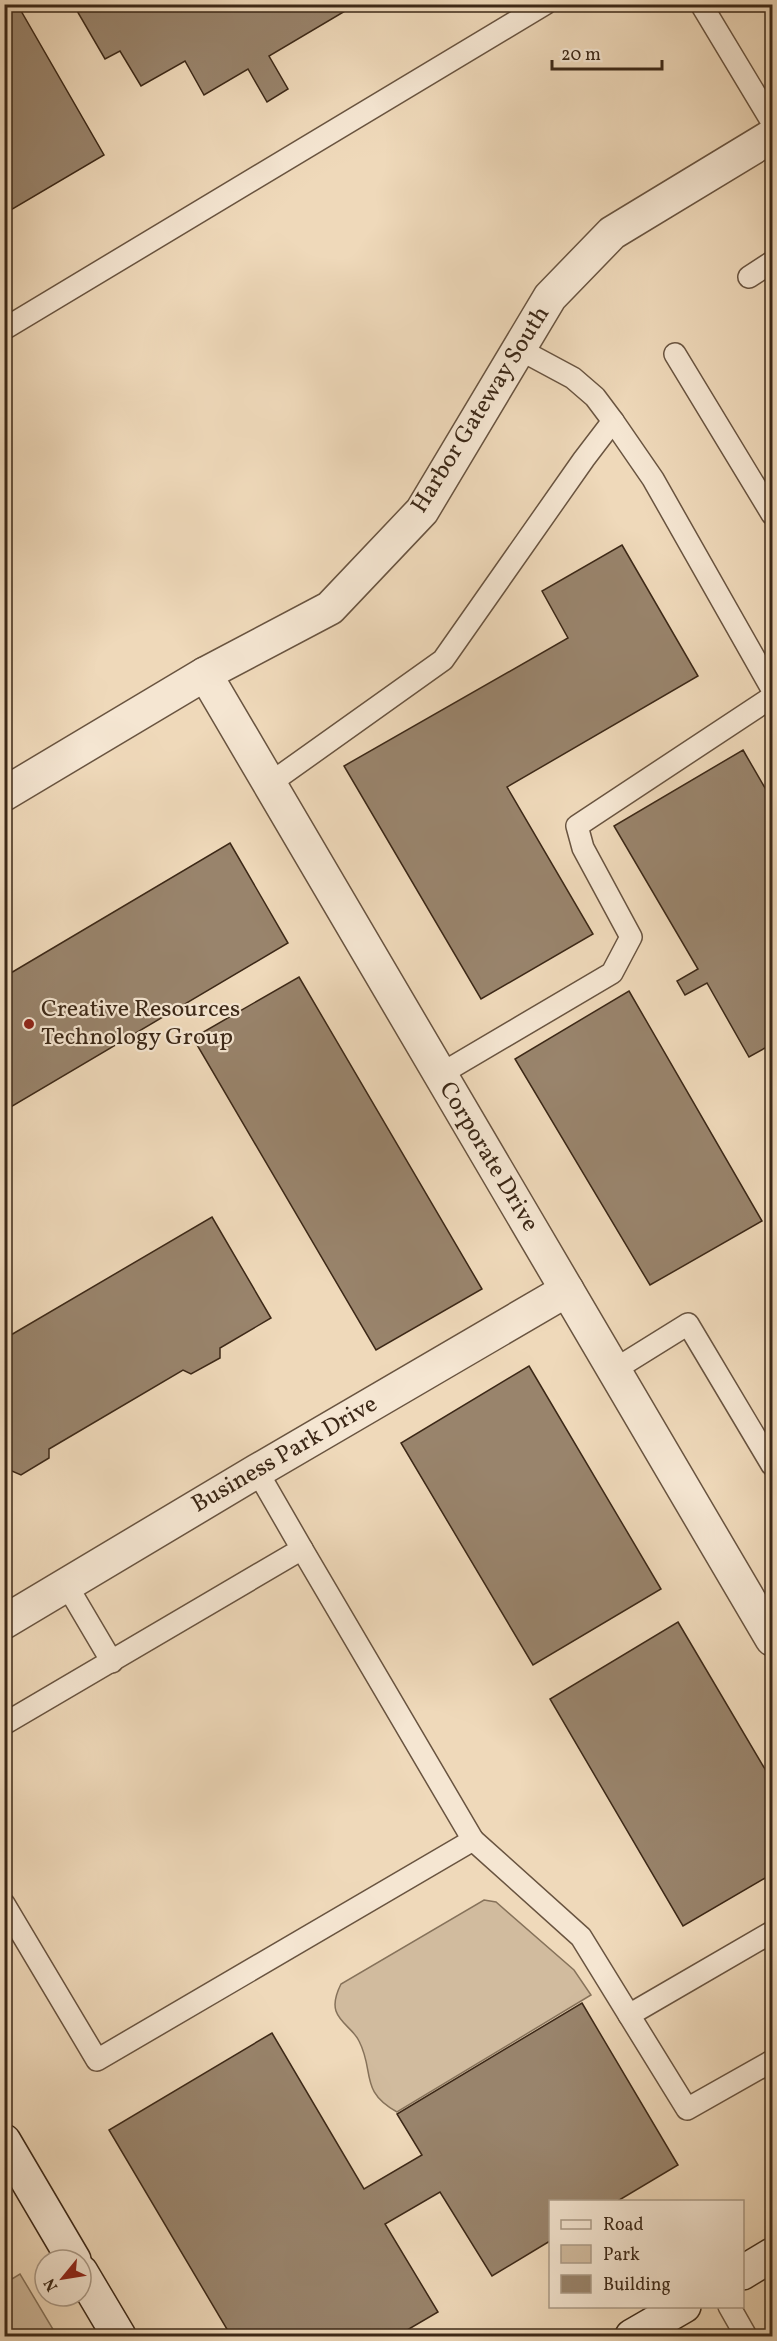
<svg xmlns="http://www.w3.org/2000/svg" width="777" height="2341" font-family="Vollkorn,serif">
<rect width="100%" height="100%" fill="#efd9ba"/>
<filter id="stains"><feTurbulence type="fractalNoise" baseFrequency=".00333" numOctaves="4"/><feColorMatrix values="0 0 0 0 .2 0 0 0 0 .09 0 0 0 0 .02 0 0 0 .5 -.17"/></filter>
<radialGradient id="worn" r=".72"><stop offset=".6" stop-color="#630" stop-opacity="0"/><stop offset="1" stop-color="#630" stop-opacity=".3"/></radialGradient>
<g fill="#d1bb9e" stroke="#86725a" stroke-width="1.5">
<path d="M484,1900L496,1902L574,1970L591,1995L397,2112C359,2091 375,2072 359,2041C354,2030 340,2023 336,2011C333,2002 337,1992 341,1984Z"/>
<path d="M4,2266L12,2279L20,2274L57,2336H5Z"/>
</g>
<g fill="#99846c" stroke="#3c2817" stroke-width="1.5">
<path d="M4,4H17L104,155L4,214Z"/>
<path d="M73,4H357L269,56L288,89L267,102L248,69L204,95L185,61L141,86L120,51L105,59Z"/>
<path d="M622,545L698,676L507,787L593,934L481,999L344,766L568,638L542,591Z"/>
<path d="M743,750L772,800V1044L749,1057L707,983L685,995L677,981L698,969L614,826Z"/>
<path d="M230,843L288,943L4,1111V977Z"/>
<path d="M299,977L482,1289L376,1350L193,1038Z"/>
<path d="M629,991L762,1221L650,1285L515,1059Z"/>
<path d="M212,1217L271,1318L220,1348V1358L191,1374L183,1370L49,1449V1458L21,1475L12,1471L4,1476V1339Z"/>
<path d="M529,1366L661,1589L533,1665L401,1443Z"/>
<path d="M678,1622L772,1781V1874L683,1926L550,1699Z"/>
<path d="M582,2003L678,2165L616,2202H550V2241L492,2276L440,2192L385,2224L438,2312L397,2336H231L109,2130L272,2033L364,2189L422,2155L397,2114Z"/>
</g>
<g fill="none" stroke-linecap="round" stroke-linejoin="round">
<g stroke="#695440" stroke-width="24">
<g id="lane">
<path d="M701,4L772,122"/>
<path d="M749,277L772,262"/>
<path d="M4,329L545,4"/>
<path d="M519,349L573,378L595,397L613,421L653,479L772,689"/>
<path d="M675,354L772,514"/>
<path d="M269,784L443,660L584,459L613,421"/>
<path d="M439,1075L612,973L631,937L583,848L577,826L772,697"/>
<path d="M614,1370L688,1324L772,1465"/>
<path d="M302,1549L473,1840"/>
<path d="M66,1584L112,1662"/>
<path d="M4,1724L302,1549L257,1471"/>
<path d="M4,1904L97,2060L473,1840L581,1937L629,2015L772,1932"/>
<path d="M629,2015L687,2109L772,2061"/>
<path d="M729,2306L746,2336"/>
</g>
</g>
<g stroke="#695440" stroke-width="36">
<g id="street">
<path d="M205,674L772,1639"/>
<path d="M4,794L205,674L330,608L422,511L550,297L612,233L772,136"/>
<path d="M4,1622L257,1471L567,1290"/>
</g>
</g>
<g stroke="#3c2817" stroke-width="36">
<g id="secondary">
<path d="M4,2141L74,2260"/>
<path d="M81,2272L119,2336"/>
<path d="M742,2273L772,2255"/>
<path d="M632,2336L684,2306"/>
</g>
</g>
<use href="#lane" stroke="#f5e6d2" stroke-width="21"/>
<use href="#street" stroke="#f5e6d2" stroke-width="33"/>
<use href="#secondary" stroke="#f5e6d2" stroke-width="33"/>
</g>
<circle fill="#8f2418" stroke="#f5e6d2" stroke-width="2" cx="29" cy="1024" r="6"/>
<g text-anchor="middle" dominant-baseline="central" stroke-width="4.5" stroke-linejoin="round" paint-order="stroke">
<g font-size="24" fill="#3c2817" stroke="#f5e6d2">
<text transform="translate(481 410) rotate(-58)">Harbor Gateway South</text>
<text transform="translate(488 1157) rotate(59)">Corporate Drive</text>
<text transform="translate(285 1455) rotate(-30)">Business Park Drive</text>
</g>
<g font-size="24" fill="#3c2817" stroke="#f5e6d2" text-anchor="start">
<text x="41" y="1010">Creative Resources<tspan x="41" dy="28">Technology Group</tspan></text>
</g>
</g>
<rect width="777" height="2341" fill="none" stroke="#efd9ba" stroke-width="24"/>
<rect x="6" y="6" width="765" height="2329" fill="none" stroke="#3c2817" stroke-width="3"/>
<rect x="12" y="12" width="753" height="2317" fill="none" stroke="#3c2817" stroke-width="1.5"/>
<rect x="549" y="2200" width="195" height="108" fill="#f5e6d2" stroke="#ab9a87" stroke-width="1.5"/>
<rect x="561" y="2220" width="30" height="9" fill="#f5e6d2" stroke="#ab9a87" stroke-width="1.5"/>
<text x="603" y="2230" font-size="18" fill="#3c2817">Road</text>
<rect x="561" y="2245" width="30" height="18" fill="#d1bb9e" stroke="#ab9a87" stroke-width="1.5"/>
<text x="603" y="2260" font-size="18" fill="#3c2817">Park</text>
<rect x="561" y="2275" width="30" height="18" fill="#99846c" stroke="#ab9a87" stroke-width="1.5"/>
<text x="603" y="2290" font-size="18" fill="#3c2817">Building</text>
<g transform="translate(63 2278) rotate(240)"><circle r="28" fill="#f5e6d2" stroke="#ab9a87" stroke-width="1.5"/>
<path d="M0-4.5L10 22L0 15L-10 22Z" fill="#8f2418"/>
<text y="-9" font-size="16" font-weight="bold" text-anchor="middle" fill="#3c2817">N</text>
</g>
<path d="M552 60v9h110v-9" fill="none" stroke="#3c2817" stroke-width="3"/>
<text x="561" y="60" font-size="18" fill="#3c2817" stroke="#f5e6d2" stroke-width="4.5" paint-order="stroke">20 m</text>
<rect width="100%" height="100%" filter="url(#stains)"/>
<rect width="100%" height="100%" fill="url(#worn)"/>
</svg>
